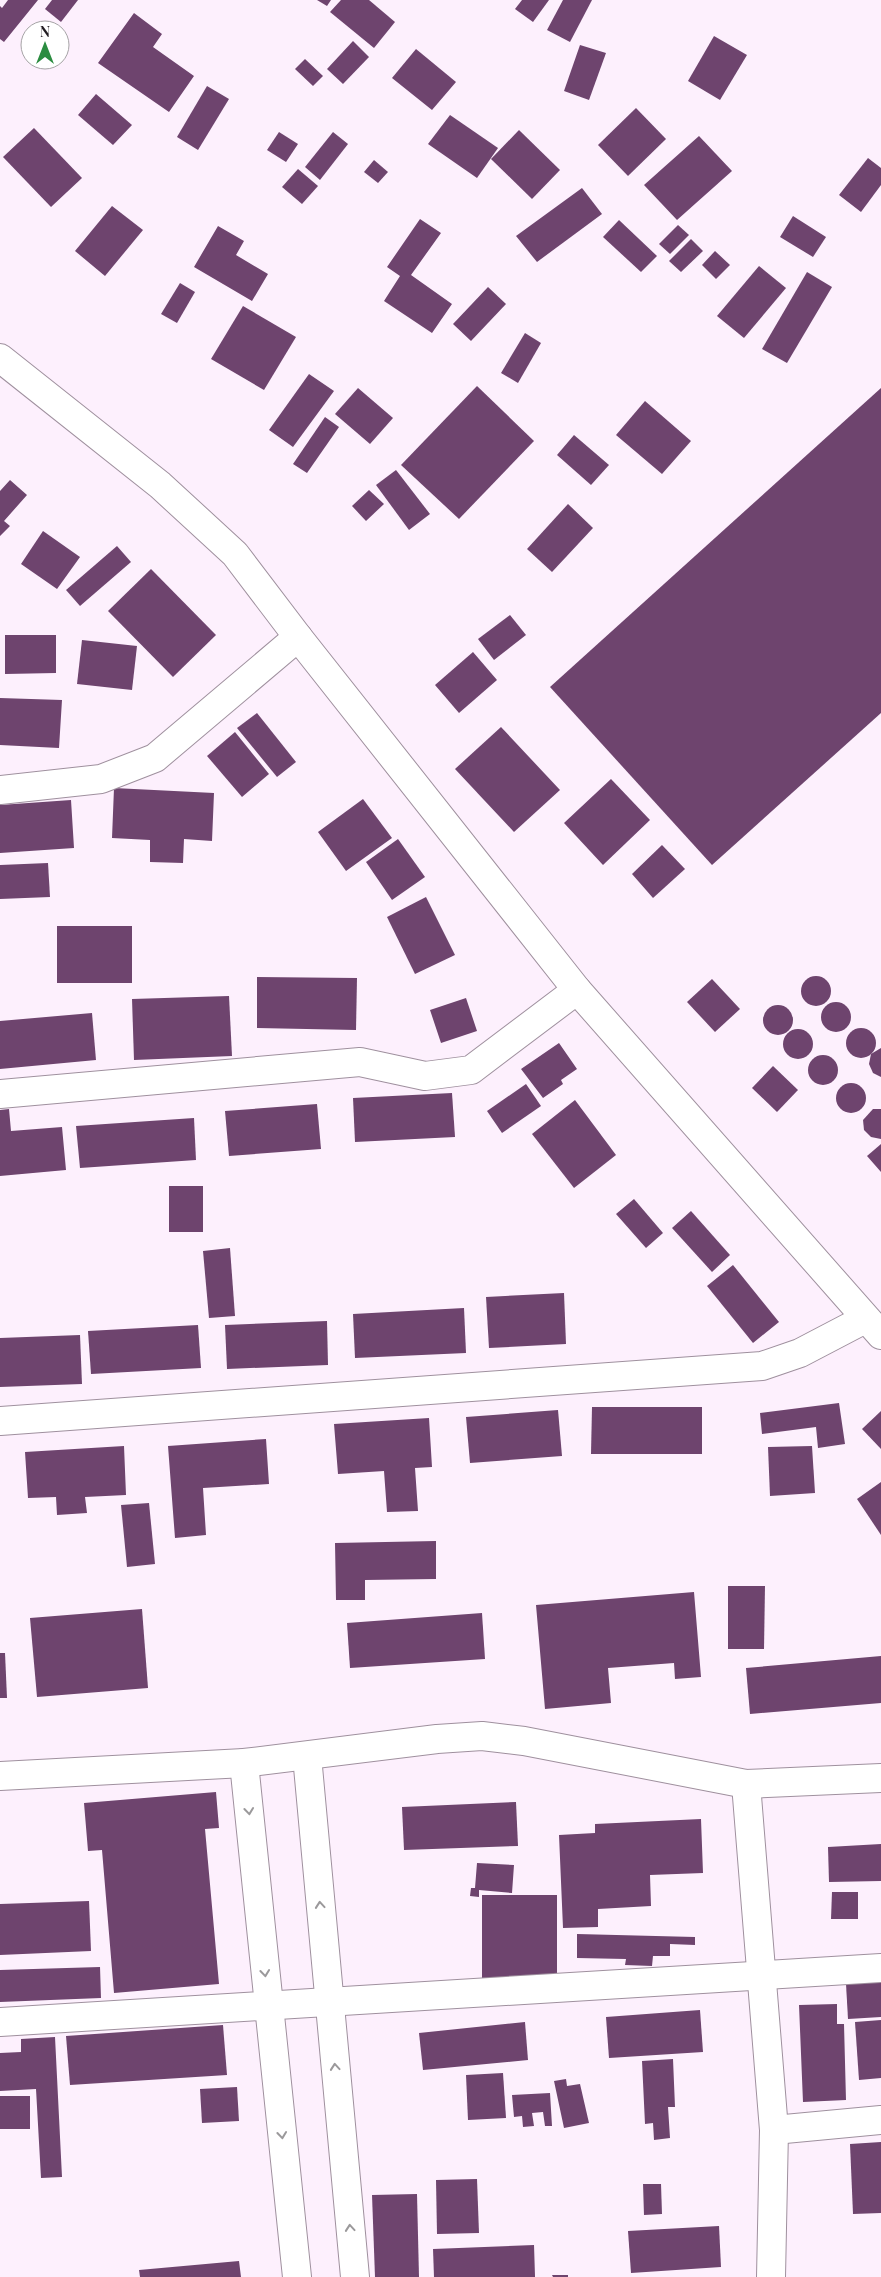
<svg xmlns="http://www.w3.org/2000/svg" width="881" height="2277" font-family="'Playfair Display',serif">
<rect width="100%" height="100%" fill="#fdf0fd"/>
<g fill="#6e446e">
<path d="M8,0H38L4,42L0,39V6L2,8Z"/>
<path d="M52,0H78L61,22L45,9Z"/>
<path d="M317,0H331L327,6Z"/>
<path d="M341,0H369L395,22L374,48L330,12Z"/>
<path d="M522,0H549L533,22L515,9Z"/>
<path d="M563,0H592L570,42L547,30Z"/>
<path d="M134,13L162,34L153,47L194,76L169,112L98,63Z"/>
<path d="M714,36L747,55L720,100L688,81Z"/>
<path d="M353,41L369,57L343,84L327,69Z"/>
<path d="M580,45L606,53L589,100L564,91Z"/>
<path d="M416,49L456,82L432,110L392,78Z"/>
<path d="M305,59L323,76L313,86L295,69Z"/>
<path d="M207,86L229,99L198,150L177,137Z"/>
<path d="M96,94L132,125L113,145L78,115Z"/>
<path d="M636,108L666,139L628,176L598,145Z"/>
<path d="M450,115L498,148L477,178L428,144Z"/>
<path d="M34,128L82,178L51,207L3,157Z"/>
<path d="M519,130L560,170L532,199L491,159Z"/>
<path d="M279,132L298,144L286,162L267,150Z"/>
<path d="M333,132L348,144L320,180L305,167Z"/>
<path d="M699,136L732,171L677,220L644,185Z"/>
<path d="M868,158L881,168V185L861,212L839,195Z"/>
<path d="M374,160L388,172L378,183L364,172Z"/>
<path d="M298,169L318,186L302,204L282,187Z"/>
<path d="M582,188L602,214L537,262L516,236Z"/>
<path d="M112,206L143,230L105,276L75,251Z"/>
<path d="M793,216L826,237L813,257L780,237Z"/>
<path d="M420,219L441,233L411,275L452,304L432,333L384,301L400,276L387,267Z"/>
<path d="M619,220L657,256L641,272L603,237Z"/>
<path d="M678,225L689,235L670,254L659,244Z"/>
<path d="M218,226L244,241L236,255L268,274L252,301L194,267Z"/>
<path d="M691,239L703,251L681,272L669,261Z"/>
<path d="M715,251L730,265L716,279L702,265Z"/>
<path d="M759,266L786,288L744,338L717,316Z"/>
<path d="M807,272L832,287L787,363L762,349Z"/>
<path d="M180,283L195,292L177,323L161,314Z"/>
<path d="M488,287L506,304L471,341L453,324Z"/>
<path d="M243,306L296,337L264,390L211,359Z"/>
<path d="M525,333L541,343L518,383L501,373Z"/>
<path d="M309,374L334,391L293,447L269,430Z"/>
<path d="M477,386L534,441L459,519L401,465Z"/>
<path d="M358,388L393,418L370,444L335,414Z"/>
<path d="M881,388V713L712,865L550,687Z"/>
<path d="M645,401L691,441L662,474L616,435Z"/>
<path d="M325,417L339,427L307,473L293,464Z"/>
<path d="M574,435L609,465L591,485L557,455Z"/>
<path d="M396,470L430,514L409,530L376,485Z"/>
<path d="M10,480L27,495L4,521L10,526L0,536V491Z"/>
<path d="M369,490L384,504L366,521L352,506Z"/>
<path d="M568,504L593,528L552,572L527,549Z"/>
<path d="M43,531L80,557L57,589L21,564Z"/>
<path d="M117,546L131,562L80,606L66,590Z"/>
<path d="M151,569L216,635L173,677L108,611Z"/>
<path d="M510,615L526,635L494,660L478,639Z"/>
<path d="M5,635H56V673L5,674Z"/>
<path d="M82,640L137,646L132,690L77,684Z"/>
<path d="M473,652L497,680L459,713L435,685Z"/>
<path d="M0,698L62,700L59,748L0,745Z"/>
<path d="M257,713L296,762L277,777L237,728Z"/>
<path d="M501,727L560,790L514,832L455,769Z"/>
<path d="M235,732L269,774L242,797L207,756Z"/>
<path d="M611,779L650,820L603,865L564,823Z"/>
<path d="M114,788L214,793L212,841L184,839L183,863L150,862V840L112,838Z"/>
<path d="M363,799L392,838L346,871L318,832Z"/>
<path d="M71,800L74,848L0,853V805Z"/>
<path d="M398,839L425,877L392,900L366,862Z"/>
<path d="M662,845L685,869L653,898L632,874Z"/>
<path d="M48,863L50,897L0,899V865Z"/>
<path d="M426,897L455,955L415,974L387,917Z"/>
<rect x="57" y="926" width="75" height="57"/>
<circle cx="816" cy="991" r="15"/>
<path d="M257,977L357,978L356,1030L257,1028Z"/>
<path d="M712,979L740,1009L715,1032L687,1002Z"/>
<path d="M229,996L232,1056L134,1060L132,999Z"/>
<path d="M466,998L477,1031L441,1043L430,1010Z"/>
<circle cx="836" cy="1017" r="15"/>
<circle cx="778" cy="1020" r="15"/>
<path d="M92,1013L96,1060L0,1069V1021Z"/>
<circle cx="861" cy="1043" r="15"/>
<circle cx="798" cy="1044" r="15"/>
<path d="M559,1043L577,1069L561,1080L563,1084L543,1098L521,1069Z"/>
<path d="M881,1048V1077L873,1073L869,1064L871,1054Z"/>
<circle cx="823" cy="1070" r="15"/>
<path d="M773,1066L798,1090L777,1112L752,1088Z"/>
<circle cx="851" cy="1098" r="15"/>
<path d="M526,1084L541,1106L502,1133L487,1111Z"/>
<path d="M452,1093L455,1137L355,1142L353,1098Z"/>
<path d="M575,1100L616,1155L574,1188L532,1134Z"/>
<path d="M317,1104L321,1149L229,1156L225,1111Z"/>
<path d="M9,1109L11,1131L62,1127L66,1170L0,1176V1110Z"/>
<path d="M873,1109H881V1139L871,1137L864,1130L863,1120Z"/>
<path d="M194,1118L196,1160L80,1168L76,1126Z"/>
<path d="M881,1144V1172L867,1156Z"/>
<rect x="169" y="1186" width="34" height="46"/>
<path d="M634,1199L663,1233L646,1248L616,1214Z"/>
<path d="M691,1211L730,1255L712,1272L672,1228Z"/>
<path d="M230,1248L235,1316L209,1318L203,1251Z"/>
<path d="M733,1265L779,1322L753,1343L707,1286Z"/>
<path d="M564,1293L566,1344L489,1348L486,1297Z"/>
<path d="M464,1308L466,1353L355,1358L353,1314Z"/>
<path d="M327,1321L328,1365L227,1369L225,1325Z"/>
<path d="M198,1325L201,1368L91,1374L88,1331Z"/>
<path d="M80,1335L82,1384L0,1387V1338Z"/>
<path d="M839,1403L845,1444L818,1448L816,1427L762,1434L760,1413Z"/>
<path d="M592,1407H702V1454H591Z"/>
<path d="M558,1410L562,1456L470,1463L466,1417Z"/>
<path d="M881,1411V1449L862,1429Z"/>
<path d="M429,1418L432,1467L415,1468L418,1511L387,1512L384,1471L338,1474L334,1424Z"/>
<path d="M266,1439L269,1484L203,1488L206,1535L175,1538L168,1446Z"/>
<path d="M124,1446L126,1495L85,1497L87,1513L57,1515L56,1497L28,1498L25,1452Z"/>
<path d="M812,1446L815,1493L770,1496L768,1447Z"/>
<path d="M881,1482V1535L857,1499Z"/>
<path d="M149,1503L155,1564L127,1567L121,1505Z"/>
<path d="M436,1541V1579L365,1580V1600H336L335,1543Z"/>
<path d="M728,1586H765L764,1649H728Z"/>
<path d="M694,1592L701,1677L675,1679L674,1663L608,1668L611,1703L545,1709L536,1605Z"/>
<path d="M142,1609L148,1688L37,1697L30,1618Z"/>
<path d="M482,1613L485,1659L350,1668L347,1623Z"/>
<path d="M0,1653H5L7,1698H0Z"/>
<path d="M881,1656V1703L750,1714L746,1668Z"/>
<path d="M216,1792L219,1828L205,1829L219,1984L114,1993L102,1850L88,1851L84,1803Z"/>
<path d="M516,1802L518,1846L404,1850L402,1807Z"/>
<path d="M701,1819L703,1873L650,1875L651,1906L598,1909V1927L563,1928L559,1835L595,1833V1824Z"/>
<path d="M881,1844V1881L829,1882L828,1847Z"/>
<path d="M477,1863L514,1865L512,1893L479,1890V1897L470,1896L471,1888H475Z"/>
<path d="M832,1892H858V1919H831Z"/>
<rect x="482" y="1895" width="75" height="87"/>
<path d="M89,1901L91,1951L0,1955V1904Z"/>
<path d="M577,1934L695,1937V1945L670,1944V1956H653L652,1966L625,1965L626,1959L577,1958Z"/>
<path d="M100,1967L101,1998L0,2002V1970Z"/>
<path d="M881,1981V2017L848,2019L846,1984Z"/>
<path d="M837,2004V2024H844L846,2100L803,2102L799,2005Z"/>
<path d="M700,2010L703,2052L609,2058L606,2017Z"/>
<path d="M881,2020V2078L859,2080L855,2022Z"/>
<path d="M525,2022L528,2060L423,2070L419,2033Z"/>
<path d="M223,2025L227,2075L70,2085L66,2036Z"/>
<path d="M55,2037L62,2177L41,2178L36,2089L0,2091V2053L21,2052V2039Z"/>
<path d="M673,2059L675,2107H668L670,2138L654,2140L653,2123L645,2124L642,2061Z"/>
<path d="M503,2073L506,2118L468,2120L466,2075Z"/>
<path d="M566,2079L567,2086L580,2084L589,2123L564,2128L554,2081Z"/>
<path d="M237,2087L239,2121L202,2123L200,2089Z"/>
<path d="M550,2093L552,2126H545L543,2112L532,2113L534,2126L523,2127L522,2116L514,2117L512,2095Z"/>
<rect x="0" y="2096" width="30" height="33"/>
<path d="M881,2142V2213L853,2214L850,2144Z"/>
<path d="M477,2179L479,2233L437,2234L436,2180Z"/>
<path d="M643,2184H661L662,2214L644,2215Z"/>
<path d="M417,2194L419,2277H375L372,2195Z"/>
<path d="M719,2226L721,2267L631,2273L628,2231Z"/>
<path d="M534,2245L535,2277H434L433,2249Z"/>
<path d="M239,2261L241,2277H140L139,2270Z"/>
<path d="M552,2275H568V2277H553Z"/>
</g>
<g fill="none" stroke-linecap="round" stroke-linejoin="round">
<g stroke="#9f909e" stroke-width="30">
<g id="minor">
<path d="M0,790L101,779L155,758L298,637"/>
<path d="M0,1094L360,1062L425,1076L471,1070L577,990"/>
<path d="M0,1421L762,1366L800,1353L865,1319"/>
<path d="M307,1756L355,2277"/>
<path d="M244,1763L297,2277"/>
<path d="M0,1776L244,1763L437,1739L482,1736L524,1741L746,1784L881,1778"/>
<path d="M746,1784L774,2130L771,2277"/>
<path d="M0,2022L881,1968"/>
<path d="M774,2130L881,2120"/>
</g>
</g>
<g stroke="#9f909e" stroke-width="30">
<path id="tertiary" d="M0,358L160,485L235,554L298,637L577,990L881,1335"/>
</g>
<use href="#minor" stroke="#fff" stroke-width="28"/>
<use href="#tertiary" stroke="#fff" stroke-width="28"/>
</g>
<defs><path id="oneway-chevron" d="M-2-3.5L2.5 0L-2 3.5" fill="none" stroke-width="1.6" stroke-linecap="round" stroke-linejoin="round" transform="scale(1.25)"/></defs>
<g stroke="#9b999b">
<use href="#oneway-chevron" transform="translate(249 1811) rotate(84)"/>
<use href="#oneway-chevron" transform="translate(320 1905) rotate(-95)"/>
<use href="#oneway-chevron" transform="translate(265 1973) rotate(84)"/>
<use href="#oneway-chevron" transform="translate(335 2067) rotate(-95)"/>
<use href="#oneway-chevron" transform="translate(282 2135) rotate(84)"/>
<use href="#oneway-chevron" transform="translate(350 2228) rotate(-95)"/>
</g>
<g transform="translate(45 45)"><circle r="24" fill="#ffffff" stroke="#a6a4a6"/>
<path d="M0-4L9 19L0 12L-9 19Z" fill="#2b8c40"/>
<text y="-8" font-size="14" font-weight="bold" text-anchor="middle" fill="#211c21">N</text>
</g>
</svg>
